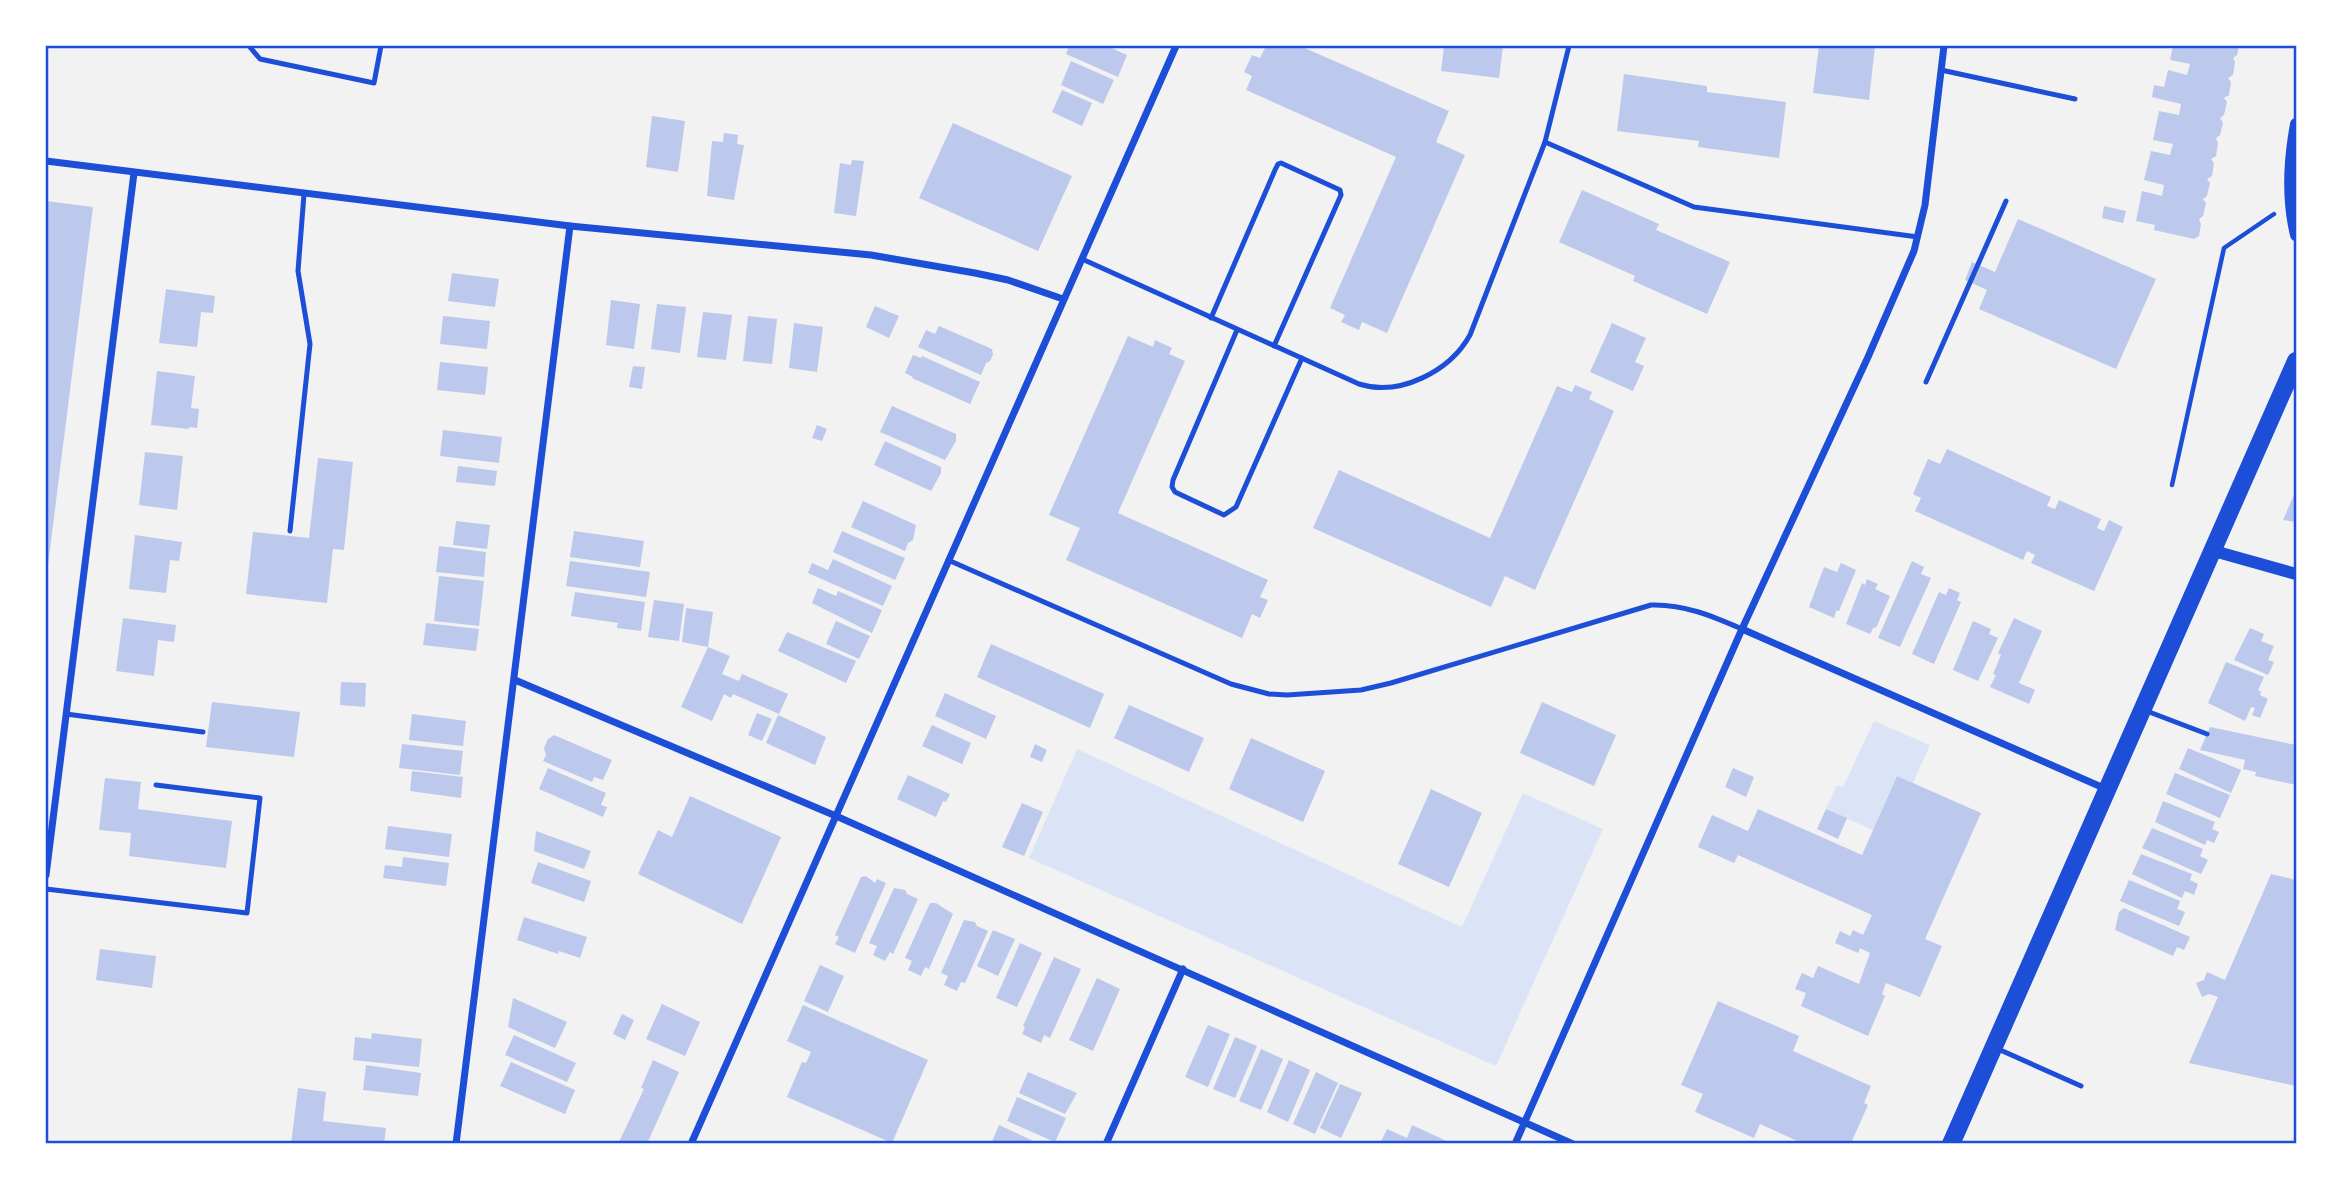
<svg xmlns="http://www.w3.org/2000/svg" width="2342" height="1189" font-family="'Work Sans',sans-serif">
<rect width="100%" height="100%" fill="#f2f2f2"/>
<g fill="#dbe4f7">
<path d="M1874,721L1930,745L1913,783L1897,776L1873,830L1826,809L1837,785L1843,787Z"/>
<path d="M1077,749L1462,927L1523,793L1603,829L1496,1066L1029,858Z"/>
</g>
<g fill="#bdc9ec">
<path d="M1069,46H1107L1127,55L1118,77L1066,54Z"/>
<path d="M1266,46H1300L1449,111L1436,142L1465,155L1387,333L1362,322L1359,330L1341,322L1345,315L1330,308L1396,157L1246,90L1252,76L1244,72L1252,55L1260,58Z"/>
<path d="M1444,46H1503L1499,78L1441,71Z"/>
<path d="M1819,46H1875L1869,100L1813,93Z"/>
<path d="M2173,46H2239L2237,55L2233,58L2235,62L2233,75L2228,78L2231,82L2229,95L2224,98L2227,102L2224,115L2220,118L2223,123L2220,135L2216,138L2218,143L2216,156L2211,159L2214,163L2212,176L2207,179L2210,183L2207,196L2203,199L2206,203L2203,216L2199,219L2201,224L2199,236L2194,239L2154,230L2155,225L2136,221L2142,191L2162,196L2164,185L2144,180L2151,151L2170,155L2173,144L2153,140L2159,111L2179,115L2181,104L2152,97L2154,85L2164,87L2168,70L2187,75L2190,64L2170,60Z"/>
<path d="M1071,61L1114,80L1103,104L1061,85Z"/>
<path d="M1624,74L1707,86V92L1786,102L1779,158L1698,147L1699,141L1617,131Z"/>
<path d="M1062,90L1092,103L1082,126L1052,112Z"/>
<path d="M652,116L685,121L678,172L646,167Z"/>
<path d="M953,123L1072,176L1038,251L919,198Z"/>
<path d="M724,133L738,135L737,144L744,145L734,200L707,196L712,141L723,142Z"/>
<path d="M852,160L864,161L856,216L834,213L840,163L851,165Z"/>
<path d="M1582,190L1659,224L1656,230L1730,262L1707,314L1633,281L1635,276L1559,242Z"/>
<path d="M46,201L93,207L47,573H46Z"/>
<path d="M2104,206L2126,211L2123,223L2102,218Z"/>
<path d="M2018,219L2156,279L2116,369L1979,309L1987,290L1965,280L1972,262L1995,272Z"/>
<path d="M452,273L499,279L495,307L448,301Z"/>
<path d="M166,289L215,296L213,313L201,312L197,347L159,343Z"/>
<path d="M611,300L640,304L634,349L606,345Z"/>
<path d="M657,304L686,307L680,353L651,349Z"/>
<path d="M875,306L899,316L889,338L866,327Z"/>
<path d="M703,312L732,315L726,360L697,357Z"/>
<path d="M443,316L490,321L487,349L440,344Z"/>
<path d="M748,316L777,319L772,364L743,361Z"/>
<path d="M794,323L823,327L817,372L789,368Z"/>
<path d="M1612,323L1646,338L1635,362L1644,366L1633,391L1590,372Z"/>
<path d="M939,326L992,349L993,355L990,361L986,363L981,375L918,347L926,330L935,334Z"/>
<path d="M1128,336L1153,347L1155,340L1172,348L1169,354L1185,361L1118,513L1268,580L1260,597L1268,600L1260,618L1252,614L1242,638L1066,560L1080,528L1049,515Z"/>
<path d="M913,355L921,358L922,356L980,382L970,404L912,378L913,377L905,373Z"/>
<path d="M440,362L488,367L485,395L437,390Z"/>
<path d="M633,366L645,367L642,389L629,387Z"/>
<path d="M157,371L195,376L191,408L199,409L197,428L189,427V429L151,425Z"/>
<path d="M1575,385L1592,392L1589,399L1614,411L1535,590L1505,576L1491,607L1313,528L1339,470L1490,538L1557,386L1572,392Z"/>
<path d="M892,406L956,434V441L945,460L880,432Z"/>
<path d="M817,425L827,429L822,441L812,438Z"/>
<path d="M443,430L502,437L499,463L440,456Z"/>
<path d="M885,441L941,467V473L931,491L874,465Z"/>
<path d="M1947,449L2051,497L2047,506L2055,509L2059,500L2101,519L2097,528L2104,531L2109,520L2123,527L2094,591L2031,563L2035,555L2027,551L2023,560L1915,511L1921,498L1913,494L1928,459L1940,464Z"/>
<path d="M145,452L183,456L177,510L139,505Z"/>
<path d="M318,458L353,462L344,550L333,549L327,603L246,594L253,532L309,538Z"/>
<path d="M458,466L497,471L495,486L456,482Z"/>
<path d="M2296,490V522L2283,520Z"/>
<path d="M863,501L916,525L913,540L908,543L905,551L851,527Z"/>
<path d="M456,521L490,525L487,549L453,545Z"/>
<path d="M574,531L644,541L640,567L570,557Z"/>
<path d="M842,531L905,558L895,580L833,552Z"/>
<path d="M135,535L182,542L179,561L170,560L166,593L129,589Z"/>
<path d="M439,546L486,552L484,577L436,572Z"/>
<path d="M833,559L892,586L883,606L808,573L812,563L828,570Z"/>
<path d="M570,561L650,572L646,597L566,586Z"/>
<path d="M1912,561L1924,567L1921,574L1931,578L1900,647L1878,638Z"/>
<path d="M1841,563L1856,570L1839,611H1836L1834,618L1809,607L1824,567L1837,572Z"/>
<path d="M439,576L484,581L479,626L434,621Z"/>
<path d="M1867,579L1878,584L1875,589L1890,596L1876,628L1874,627L1870,634L1846,624L1862,583L1865,585Z"/>
<path d="M818,588L836,596L838,591L882,610L872,633L812,603Z"/>
<path d="M1949,588L1960,593L1957,600L1961,602L1934,664L1912,654L1939,592L1946,595Z"/>
<path d="M575,592L645,602L641,631L617,628L618,623L571,616Z"/>
<path d="M654,600L684,604L679,641L648,637Z"/>
<path d="M686,608L713,612L708,647L730,656L722,674L739,681L742,674L788,694L779,714L733,694L731,698L724,694L712,721L681,707L708,647L682,642Z"/>
<path d="M123,618L176,625L174,642L158,640L154,676L116,671Z"/>
<path d="M2014,618L2042,631L2019,683L2035,690L2029,704L1990,687L1996,675L1993,674L2001,655L1998,653Z"/>
<path d="M836,621L870,636L859,659L826,644Z"/>
<path d="M1973,621L1991,629L1989,634L1998,638L1978,681L1953,670Z"/>
<path d="M426,623L479,629L476,651L423,645Z"/>
<path d="M2250,628L2264,634L2261,641L2274,646L2268,660L2274,662L2268,675L2234,660Z"/>
<path d="M787,632L856,661L846,683L778,651Z"/>
<path d="M991,644L1104,694L1090,728L977,677Z"/>
<path d="M2226,662L2264,677L2258,690L2261,691L2260,695L2268,699L2260,718L2252,715L2255,708L2251,707L2245,721L2208,703Z"/>
<path d="M341,682L366,683L365,707L340,705Z"/>
<path d="M945,693L996,716L986,739L935,716Z"/>
<path d="M212,702L300,712L294,757L206,747Z"/>
<path d="M1542,702L1616,735L1594,786L1520,753Z"/>
<path d="M1129,705L1204,738L1189,772L1114,738Z"/>
<path d="M757,713L772,719L762,741L748,735Z"/>
<path d="M412,714L466,721L463,746L409,740Z"/>
<path d="M778,715L826,737L815,765L766,743Z"/>
<path d="M932,725L971,743L962,764L922,746Z"/>
<path d="M2210,727L2296,745V785L2255,776L2256,772L2243,769L2245,760L2200,750Z"/>
<path d="M554,735L612,760L603,780L594,777L592,782L543,761L546,755L544,748L548,739Z"/>
<path d="M1251,738L1325,771L1303,822L1229,789Z"/>
<path d="M402,744L463,751L460,775L399,768Z"/>
<path d="M1035,744L1047,750L1042,762L1030,757Z"/>
<path d="M2188,748L2241,770L2231,793L2179,769Z"/>
<path d="M548,768L606,793L601,805L607,807L603,817L539,789Z"/>
<path d="M1733,768L1754,777L1746,797L1725,787Z"/>
<path d="M412,771L463,777L461,798L410,791Z"/>
<path d="M2175,773L2230,795L2220,818L2166,794Z"/>
<path d="M908,775L950,794L946,802L943,801L936,817L897,799Z"/>
<path d="M1897,776L1981,813L1925,939L1942,946L1920,997L1886,983L1882,994L1885,996L1868,1036L1801,1006L1806,993L1795,989L1802,973L1813,978L1818,966L1859,984L1870,953L1860,948L1858,953L1835,943L1840,931L1850,936L1853,930L1863,935L1872,915L1738,855L1734,863L1698,847L1712,815L1748,831L1758,809L1862,855Z"/>
<path d="M105,778L141,782L138,809L232,821L226,868L129,856L131,833L99,830Z"/>
<path d="M1431,789L1482,813L1449,887L1398,864Z"/>
<path d="M690,796L781,837L742,924L638,874L658,830L672,837Z"/>
<path d="M2163,801L2215,822L2212,829L2219,832L2214,843L2207,840L2205,845L2155,822Z"/>
<path d="M1022,803L1043,812L1024,856L1002,847Z"/>
<path d="M1826,809L1847,818L1838,839L1817,829Z"/>
<path d="M388,826L452,834L449,857L385,849Z"/>
<path d="M2152,828L2203,849L2200,856L2208,860L2201,874L2142,848Z"/>
<path d="M536,831L591,851L584,869L534,851Z"/>
<path d="M2141,854L2192,874L2190,880L2198,884L2194,895L2185,891L2182,898L2132,874Z"/>
<path d="M403,857L449,863L446,886L383,878L385,865L402,867Z"/>
<path d="M538,862L591,881L584,902L531,883Z"/>
<path d="M2271,874L2296,880V1086L2189,1063L2218,997L2209,994L2202,997L2196,983L2204,980L2207,972L2225,980Z"/>
<path d="M866,876L875,883L877,879L886,883L855,953L835,944L839,937L835,935L861,877Z"/>
<path d="M2129,880L2180,901L2177,909L2185,912L2179,926L2120,901Z"/>
<path d="M894,888L905,890L907,894L918,899L893,954L890,952L885,961L873,955L877,946L869,943Z"/>
<path d="M930,903H936L953,914L929,969L925,967L921,976L908,970L912,961L905,958Z"/>
<path d="M2124,908L2190,937L2184,950L2177,947L2173,956L2115,930L2119,912Z"/>
<path d="M524,917L587,937L580,958L559,951L558,954L517,940Z"/>
<path d="M964,920L975,922L977,926L988,931L965,983L961,982L957,991L944,985L948,976L941,973Z"/>
<path d="M993,930L1015,939L998,976L977,966Z"/>
<path d="M1020,943L1042,953L1017,1007L996,998Z"/>
<path d="M100,949L156,956L152,988L96,980Z"/>
<path d="M1054,957L1081,969L1050,1038L1044,1035L1041,1043L1022,1034L1025,1027L1023,1026Z"/>
<path d="M820,965L844,976L828,1012L804,1001Z"/>
<path d="M1097,978L1120,989L1093,1051L1069,1040Z"/>
<path d="M513,998L567,1022L555,1048L508,1027Z"/>
<path d="M1718,1001L1799,1036L1793,1051L1871,1086L1864,1103L1868,1105L1851,1143L1846,1141L1845,1144H1804L1760,1124L1754,1138L1695,1112L1703,1094L1681,1085Z"/>
<path d="M662,1004L700,1022L685,1056L646,1039Z"/>
<path d="M803,1005L928,1060L892,1143L787,1097L802,1062L806,1063L811,1052L787,1041Z"/>
<path d="M622,1014L634,1020L625,1040L613,1034Z"/>
<path d="M1208,1025L1230,1034L1208,1087L1185,1077Z"/>
<path d="M372,1033L422,1039L419,1067L353,1060L355,1037L371,1039Z"/>
<path d="M514,1035L576,1063L567,1082L505,1055Z"/>
<path d="M1235,1037L1257,1046L1235,1098L1213,1089Z"/>
<path d="M1261,1049L1283,1059L1261,1110L1239,1101Z"/>
<path d="M653,1060L679,1072L647,1144H624L619,1142L644,1089L641,1088Z"/>
<path d="M1289,1060L1310,1070L1288,1122L1267,1112Z"/>
<path d="M511,1062L575,1090L565,1114L500,1086Z"/>
<path d="M366,1065L421,1073L418,1096L363,1090Z"/>
<path d="M1028,1072L1077,1093L1065,1114L1019,1093Z"/>
<path d="M1316,1072L1338,1083L1315,1134L1293,1124Z"/>
<path d="M1340,1084L1362,1093L1341,1138L1320,1128Z"/>
<path d="M298,1088L326,1092L323,1121L386,1128L384,1144H291Z"/>
<path d="M1017,1097L1066,1118L1055,1142L1007,1121Z"/>
<path d="M999,1125L1040,1144H991Z"/>
<path d="M1412,1125L1453,1144H1380L1387,1129L1407,1138Z"/>
</g>
<g fill="none" stroke-linecap="round" stroke-linejoin="round">
<path stroke="#1d4ed8" stroke-width="4.5" d="M2172,485L2224,248L2274,214"/>
<g stroke="#1d4ed8" stroke-width="5">
<path d="M249,46L260,59L374,83L381,46"/>
<path d="M1941,70L2075,99"/>
<path d="M1545,142L1694,207L1918,237"/>
<path d="M1082,259L1359,384C1400,397 1450,371 1470,335L1545,142L1569,46"/>
<path d="M1211,318L1275,170L1278,164L1281,163L1340,190L1341,195L1274,346"/>
<path d="M1237,330L1173,480L1172,487L1175,492L1224,515L1236,507L1302,358"/>
<path d="M1926,382L2006,201"/>
<path d="M290,531L310,344L298,271L304,194"/>
<path d="M948,560L1231,684L1269,694L1287,695L1361,690L1391,683L1651,605C1684,604 1712,616 1742,629"/>
<path d="M2144,710L2207,734"/>
<path d="M66,714L203,732"/>
<path d="M46,889L247,913L260,798L156,785"/>
<path d="M1998,1049L2081,1086"/>
</g>
<g stroke="#1d4ed8" stroke-width="7">
<path d="M46,161L570,226L871,255L975,273L1008,280L1063,299"/>
<path d="M1742,629L2106,789"/>
<path d="M515,680L836,816L1573,1144"/>
<path d="M46,875L134,173"/>
<path d="M456,1144L570,226"/>
<path d="M691,1144L1176,46"/>
<path d="M1106,1144L1183,969"/>
<path d="M1515,1144L1742,629L1868,357L1914,251L1925,205L1944,46"/>
</g>
<g stroke="#1d4ed8" stroke-width="12">
<path d="M2296,124C2289,162 2287,198 2296,235"/>
<path d="M2214,551L2296,574"/>
</g>
<path stroke="#1d4ed8" stroke-width="18" d="M1951,1144L2296,361"/>
</g>
<rect width="2342" height="1189" fill="none" stroke="#ffffff" stroke-width="94"/>
<rect x="47" y="47" width="2248" height="1095" fill="none" stroke="#1d4ed8" stroke-width="2.5"/>
</svg>
